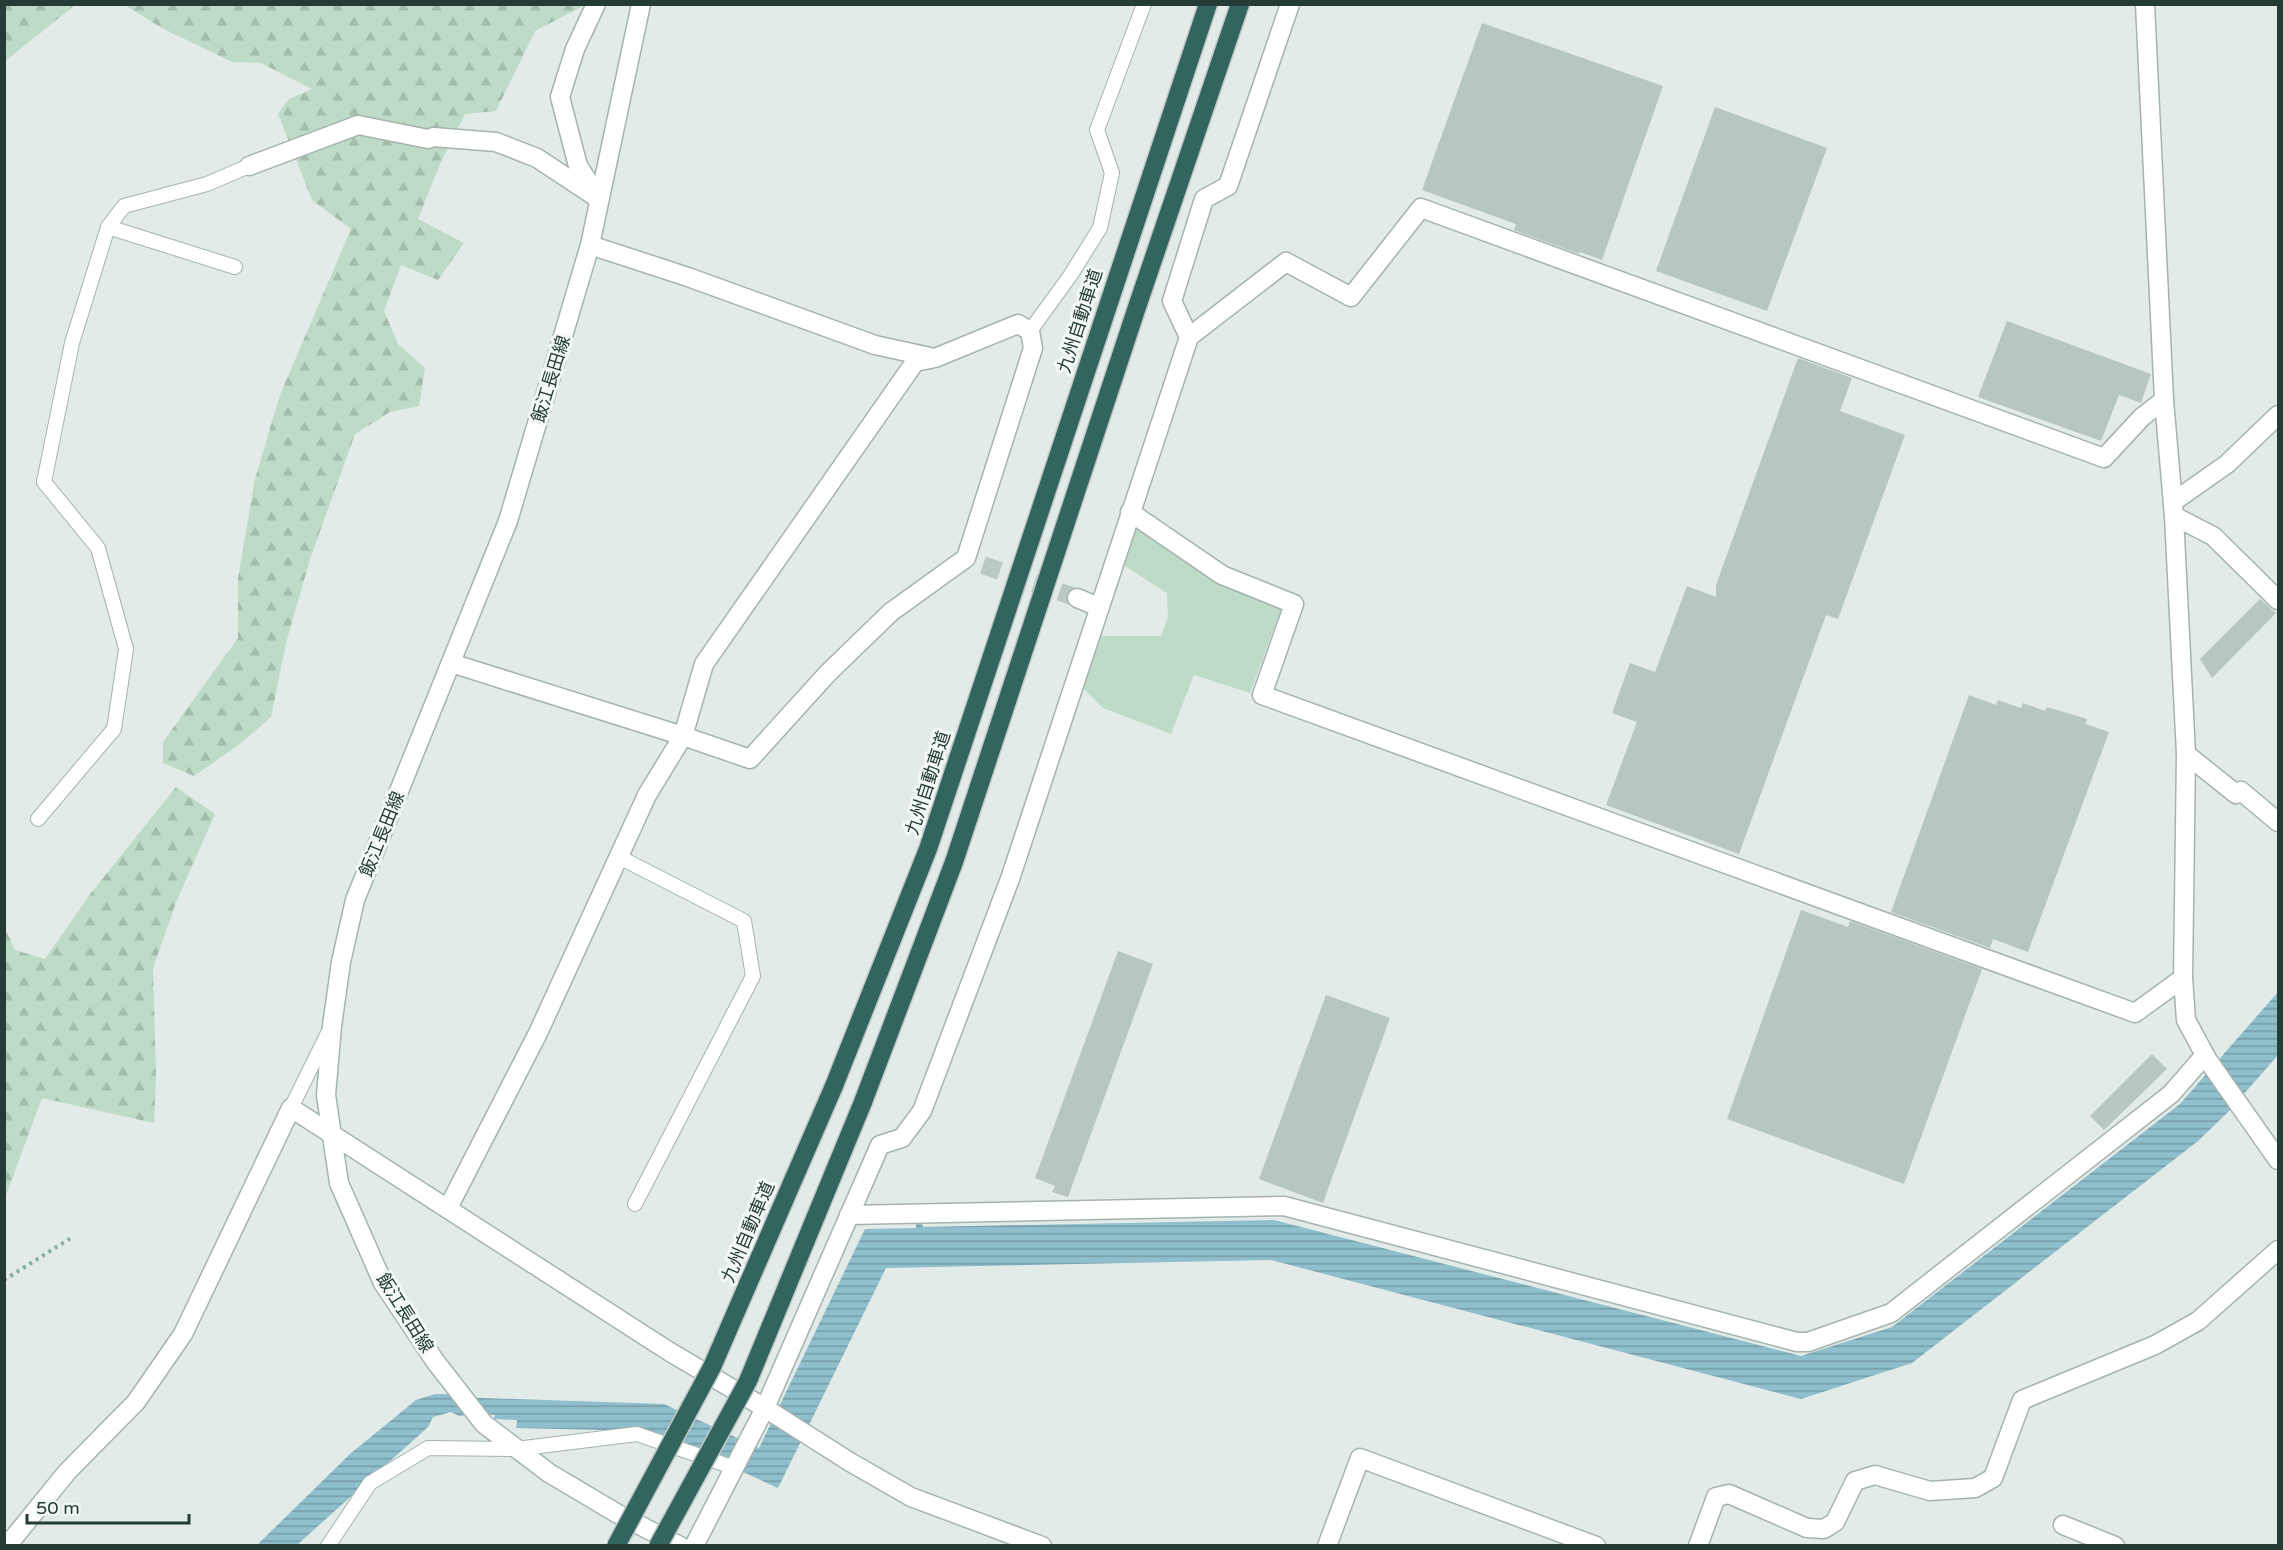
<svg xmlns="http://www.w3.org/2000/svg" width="2283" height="1550" font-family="'Varela Round','Noto Sans JP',sans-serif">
<defs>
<pattern id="forest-firs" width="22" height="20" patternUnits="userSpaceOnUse" patternTransform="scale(1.5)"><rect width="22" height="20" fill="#bddbc7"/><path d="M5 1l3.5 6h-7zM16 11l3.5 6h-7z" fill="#a2bdac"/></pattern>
<pattern id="water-rules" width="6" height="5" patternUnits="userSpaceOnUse" patternTransform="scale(1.5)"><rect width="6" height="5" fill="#8fbfcc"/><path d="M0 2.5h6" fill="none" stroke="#759ca6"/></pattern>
</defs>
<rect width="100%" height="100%" fill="#e2ebe8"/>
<path fill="#bddbc7" d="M1134,528H1144L1283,604L1250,693L1194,675L1171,734L1103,708L1082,687L1101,636H1161L1168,617L1167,593L1122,564Z"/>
<g fill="url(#forest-firs)">
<path d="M5,4H75V5L5,61Z"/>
<path d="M125,5H585L535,31L496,111L465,114L440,164L418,219L464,243L438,280L401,265L384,311L398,344L425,368L419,406L390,412L355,434L310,559L286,643L271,717L240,744L194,776L163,763V742L238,638V578L255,479L280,395L351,229L312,200L278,114L289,99L312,89L261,63L232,62L160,27Z"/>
<path d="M176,787L215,814L177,900L153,968L156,1078L154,1123L42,1098L5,1198V929L15,950L45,959L91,893Z"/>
</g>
<path fill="url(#water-rules)" d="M2278,992V1055L2228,1112L2198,1141L1912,1363L1801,1399L1271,1260L886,1268L778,1488L660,1434L604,1430L516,1428L517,1420L494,1419L495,1415L479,1414L459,1416L451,1412L433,1417L428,1427L297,1545L256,1546L350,1454L416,1400L435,1394H451L453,1397L664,1404L759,1448L865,1229L916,1228V1224H922L923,1227L1274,1220L1801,1356L1892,1327L2180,1104Z"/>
<g fill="#b8c6c1">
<path d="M1482,23L1663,86L1602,260L1580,252L1579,254L1514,230L1516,224L1422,190Z"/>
<path d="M1715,107L1827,148L1767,311L1656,271Z"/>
<path d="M2007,321L2151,374L2141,403L2119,395L2101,441L1978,397Z"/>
<path d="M1798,358L1852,378L1840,411L1905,435L1838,619L1826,615L1739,854L1606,805L1637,722L1612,713L1630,663L1655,672L1687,586L1716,597V585Z"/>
<path d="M2260,599L2276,613L2212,678L2200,659Z"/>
<path d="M1969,695L1996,705L1998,700L2021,708L2023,703L2045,711L2047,707L2087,719L2086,724L2109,732L2028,952L1993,939L1990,948L1891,912Z"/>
<path d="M1801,910L1848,927L1850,921L1982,969L1904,1184L1727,1119Z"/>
<path d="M1118,951L1153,964L1068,1197L1052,1192L1055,1186L1035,1178Z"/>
<path d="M1326,995L1390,1018L1323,1203L1259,1179Z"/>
<path d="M2152,1054L2167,1069L2104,1130L2090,1116Z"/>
</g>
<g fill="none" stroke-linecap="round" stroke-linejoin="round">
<path stroke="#bcc8c4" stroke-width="18" stroke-dasharray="18 9" stroke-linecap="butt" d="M983,565L1077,598"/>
<g stroke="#a5b3af" stroke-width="16">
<g id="lane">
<path d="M108,227L235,267"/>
<path d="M1030,331L1070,276L1100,228L1112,173L1097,130L1144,4"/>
<path d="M38,819L114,729L126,649L98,548L44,482L72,343L108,227L124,206L207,184L249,166"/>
<path d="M619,857L744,921L753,976L635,1204"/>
<path d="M291,1108L328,1033"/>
<path d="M328,1546L370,1483L428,1448L516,1449L637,1434L735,1468"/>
</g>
</g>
<g stroke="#a5b3af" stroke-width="21">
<g id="street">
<path d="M2145,4L2164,400L2174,516L2186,754L2183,978L2186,1020L2207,1059L2278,1160"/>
<path d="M249,166L358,125L428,139L433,137L496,142L537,158L599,199"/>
<path d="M595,192L578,166L560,97L575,49L596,4"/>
<path d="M590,245L688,277L875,345L930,357"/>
<path d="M1189,337L1172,301L1204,199L1228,186L1290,4"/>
<path d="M2173,502L2227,464L2278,415"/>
<path d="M1130,512L1222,575L1294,604L1262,695L2135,1013L2183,978"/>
<path d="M2174,516L2213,536L2278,600"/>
<path d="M1077,598L1099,607"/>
<path d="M2186,754L2236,794L2241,791L2278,822"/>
<path d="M448,1208L538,1033L647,795L683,736L704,664L915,362L935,358L1018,324L1030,331L1033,348L966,558L891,612L828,673L750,759L683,736L451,663"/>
<path d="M849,1215L1284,1206L1797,1342H1808L1891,1313L2171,1094L2205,1055"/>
<path d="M2063,1525L2115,1546"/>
<path d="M7,1546L67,1472L136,1402L183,1334L291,1108L670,1352L765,1408L850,1462L911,1497L1042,1546"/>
<path d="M694,1546L765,1408L880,1145L902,1138L922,1111L1010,879L1189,337L1286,262L1351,297L1421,208L2104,458L2142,417L2164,400"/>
<path d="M1327,1546L1360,1458L1596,1546"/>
<path d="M1698,1546L1716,1497L1729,1494L1807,1528L1824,1529L1835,1522L1855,1481L1875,1475L1930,1491L1975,1488L1993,1478L2022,1400L2155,1345L2198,1321L2278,1250"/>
</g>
</g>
<g stroke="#a2b6b0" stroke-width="21">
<path id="secondary" d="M641,4L590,245L508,521L355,900L341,962L332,1026L326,1095L339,1183L383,1283L435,1361L484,1424L549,1473L618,1514L680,1546"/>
</g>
<g stroke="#c2c8c7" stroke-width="21">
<g id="highway">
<path d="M834,1086L928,849L1208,4"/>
<path d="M863,1102L954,862L1136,310L1240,4"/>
</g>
</g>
<path stroke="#85aca2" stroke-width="4" stroke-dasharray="3 4.5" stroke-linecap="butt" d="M4,1280L71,1238"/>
<use href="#lane" stroke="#fff" stroke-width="14"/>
<use href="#street" stroke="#fff" stroke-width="18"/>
<use href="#secondary" stroke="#fff" stroke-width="18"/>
<use href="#highway" stroke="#32655d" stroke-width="18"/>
<g stroke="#c2c8c7" stroke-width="21" stroke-linecap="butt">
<g id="highway-bridge">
<path d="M616,1546L712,1367L834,1086"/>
<path d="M658,1546L748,1381L863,1102"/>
</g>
</g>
<use href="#highway-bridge" stroke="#32655d" stroke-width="18"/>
</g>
<g text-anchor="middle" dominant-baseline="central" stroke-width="6" stroke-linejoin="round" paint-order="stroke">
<g font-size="18" fill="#243b36" stroke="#f3f8f6">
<text transform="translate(1080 321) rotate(-72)">九州自動車道</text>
<text transform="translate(551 379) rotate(-73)">飯江長田線</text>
<text transform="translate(928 783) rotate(-72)">九州自動車道</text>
<text transform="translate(382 834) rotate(-68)">飯江長田線</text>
<text transform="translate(748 1232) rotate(-67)">九州自動車道</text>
<text transform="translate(405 1313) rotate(58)">飯江長田線</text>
</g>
</g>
<rect width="2283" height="1550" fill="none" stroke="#243b36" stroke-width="12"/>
<path d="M27 1514v9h162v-9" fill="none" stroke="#243b36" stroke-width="3"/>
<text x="36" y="1514" font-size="18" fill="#243b36" stroke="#f3f8f6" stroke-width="4.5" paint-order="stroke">50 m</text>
</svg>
